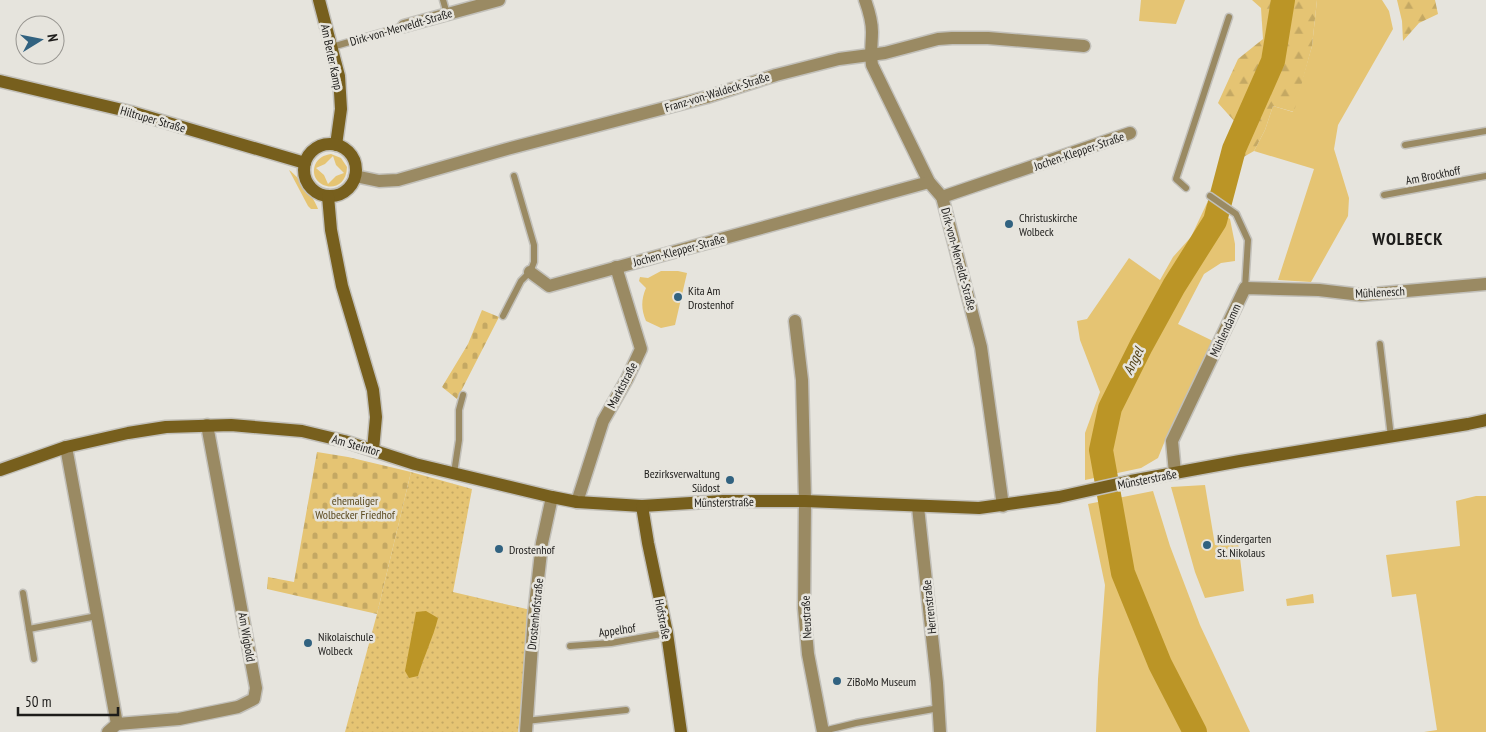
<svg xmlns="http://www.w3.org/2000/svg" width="1486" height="732" font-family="'PT Sans Narrow',sans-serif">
<defs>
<pattern id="forest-firs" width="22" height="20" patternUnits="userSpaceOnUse" patternTransform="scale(1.25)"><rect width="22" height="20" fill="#e5c473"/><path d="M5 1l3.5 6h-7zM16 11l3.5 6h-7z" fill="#c4a863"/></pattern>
<pattern id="cemetery-stones" width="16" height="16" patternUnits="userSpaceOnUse" patternTransform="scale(1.25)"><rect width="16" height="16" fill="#e5c473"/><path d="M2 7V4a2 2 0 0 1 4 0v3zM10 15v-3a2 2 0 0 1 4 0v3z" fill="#c4a863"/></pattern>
<pattern id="garden-dots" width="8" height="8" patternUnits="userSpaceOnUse" patternTransform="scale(1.25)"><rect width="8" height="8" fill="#e5c473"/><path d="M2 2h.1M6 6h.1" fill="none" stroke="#c4a863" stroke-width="1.8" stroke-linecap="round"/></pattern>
</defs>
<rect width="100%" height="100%" fill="#e6e4dd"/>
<g fill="#e5c473" fill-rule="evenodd">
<path d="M1141,0H1185L1176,24L1139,21Z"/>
<path d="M1317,0H1382L1389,11L1393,29L1338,125L1334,149L1349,198L1348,216L1311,282L1278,280L1314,169L1254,151L1265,130L1273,106L1293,112L1312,46Z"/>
<path d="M331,154L341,158L347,167C346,198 307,188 315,165C318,158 324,155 331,154ZM333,156L336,165L344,173L336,176L328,184L324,175L316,168L325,164Z"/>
<path d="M289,170C298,176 314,198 318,209H311L308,206Z"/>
<path d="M1207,203L1230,219L1235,244V261L1221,263L1204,274L1178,324L1213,341L1166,438L1158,458L1141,468L1085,480V433L1100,392L1080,340L1077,321L1087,319L1129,258L1160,280L1173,257L1191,237Z"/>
<path d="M661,271H678L687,273L675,325L661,328L646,321C641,309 641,300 646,288L639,281L640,277L648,278Z"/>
<path d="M1205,485L1215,545L1238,541L1244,591L1205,598L1195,572L1171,487Z"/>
<path d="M1153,491L1170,546L1200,625L1250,732H1096L1098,679L1105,585L1088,504Z"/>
<path d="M1476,496H1486V732H1424L1437,730L1416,594L1392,597L1386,555L1460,546L1456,501Z"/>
<path d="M1313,594L1314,603L1287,606L1286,599Z"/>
</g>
<g fill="url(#forest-firs)">
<path d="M1252,0H1275L1270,42L1236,123L1218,103L1238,59L1263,39L1261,8Z"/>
<path d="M1287,0H1317L1312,46L1294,112L1273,106L1265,130L1254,151L1240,159L1265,88L1279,58Z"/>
<path d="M1397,0H1435L1438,14L1419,23L1403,41L1402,21Z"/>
</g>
<g fill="url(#cemetery-stones)">
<path d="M482,310L499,317L457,399L442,387L468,344Z"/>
<path d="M317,452L348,457L411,472L377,614L267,589L268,577L294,582Z"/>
</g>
<path fill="url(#garden-dots)" d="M411,472L472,489L453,592L531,610L518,732H345L377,614Z"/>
<path fill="#bb9526" d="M426,611L438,618C433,638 424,656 418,676L409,678L405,671L416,612Z"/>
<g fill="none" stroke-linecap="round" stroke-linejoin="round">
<path stroke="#bb9526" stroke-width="24" d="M1195,732L1160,664L1123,573L1101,450L1110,408L1141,346L1174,286L1215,221L1234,149L1273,61L1283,0"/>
<g stroke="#c2c0ba" stroke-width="9">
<g id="lane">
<path d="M443,0L447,14"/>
<path d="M332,47L404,26"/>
<path d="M1405,145L1486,131"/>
<path d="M1186,188L1176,179L1229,17"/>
<path d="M1384,195L1486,176"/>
<path d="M1210,196L1236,214L1248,240L1245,288"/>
<path d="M503,316L521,281L530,272L534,262V245L514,176"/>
<path d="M1380,344L1391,437"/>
<path d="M454,473L459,440V410L463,395"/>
<path d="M23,593L34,659"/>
<path d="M29,629L97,616"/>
<path d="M570,646L611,643L667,633"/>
<path d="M526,721L626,710"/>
<path d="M823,731L856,723L939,708"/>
</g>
</g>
<g stroke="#c2c0ba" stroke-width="15">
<g id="street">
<path d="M865,0C869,11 872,21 872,32C872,43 870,53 872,65L929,182L942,197L945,208L981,347L1003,506"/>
<path d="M404,26L499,0"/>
<path d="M355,176L379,181L398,180L507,149L707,97L776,75L839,59L885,53L938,39L952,38H988L1084,46"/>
<path d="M942,197L1130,133"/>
<path d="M530,272L549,286L929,182"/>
<path d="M795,321L802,380L805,501L804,608L808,654L823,732"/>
<path d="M66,447L117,724"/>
<path d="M1175,473L1172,441L1245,288L1319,290L1361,295L1486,284"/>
<path d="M577,502L603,421L627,379L641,349L616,267"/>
<path d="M918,507L937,683L940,732"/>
<path d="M108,732L117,724L179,719L238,707L254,699L256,688L207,425"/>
<path d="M526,732L534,615L542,543L552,497"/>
</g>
</g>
<g stroke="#c2c0ba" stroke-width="15">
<g id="secondary">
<path d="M319,0L339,76L341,109L336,145"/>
<path d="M0,81L131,112L305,163"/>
<circle cx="330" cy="170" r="26"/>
<path d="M328,196L331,230L342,286L373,390L376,417L373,450"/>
<path d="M0,470L66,447L128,433L166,427L231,425L302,431L344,441L415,464L552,497L577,502L642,506L723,501H805L979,508L1059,497L1131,481L1240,461L1468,424L1486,420"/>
<path d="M642,506L648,543L667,633L681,732"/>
</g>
</g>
<use href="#lane" stroke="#9a8a63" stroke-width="6"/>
<use href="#street" stroke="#9a8a63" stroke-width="12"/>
<use href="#secondary" stroke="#775f1d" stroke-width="12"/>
</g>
<g fill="#316280" stroke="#e6e4dd" stroke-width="2">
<circle cx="1009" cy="224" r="5"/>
<circle cx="678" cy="297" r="5"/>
<circle cx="730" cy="480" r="5"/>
<circle cx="1207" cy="545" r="5"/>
<circle cx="499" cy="549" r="5"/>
<circle cx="308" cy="643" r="5"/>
<circle cx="837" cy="681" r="5"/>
</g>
<g text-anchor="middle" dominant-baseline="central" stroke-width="5" stroke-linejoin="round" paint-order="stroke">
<g font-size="12" fill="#1d1c1a" stroke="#e6e4dd">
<text transform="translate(401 27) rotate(-16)">Dirk-von-Merveldt-Straße</text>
<text transform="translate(332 57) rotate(78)">Am Berler Kamp</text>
<text transform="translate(717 92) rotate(-17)">Franz-von-Waldeck-Straße</text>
<text transform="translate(153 119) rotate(16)">Hiltruper Straße</text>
<text transform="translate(1079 151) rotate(-19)">Jochen-Klepper-Straße</text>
<text transform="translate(1433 175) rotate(-11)">Am Brockhoff</text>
<text transform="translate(679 250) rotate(-15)">Jochen-Klepper-Straße</text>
<text transform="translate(959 259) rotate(75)">Dirk-von-Merveldt-Straße</text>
<text transform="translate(1380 292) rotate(-3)">Mühlenesch</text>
<text transform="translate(1225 330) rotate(-65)">Mühlendamm</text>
<text transform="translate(622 385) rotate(-62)">Marktstraße</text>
<text transform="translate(356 445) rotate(16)">Am Steintor</text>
<text transform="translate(1147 479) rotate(-11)">Münsterstraße</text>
<text transform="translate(724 502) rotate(-1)">Münsterstraße</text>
<text transform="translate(929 607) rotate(-96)">Herrenstraße</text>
<text transform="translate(535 614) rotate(-84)">Drostenhofstraße</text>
<text transform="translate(806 617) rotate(-93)">Neustraße</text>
<text transform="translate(663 619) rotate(79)">Hofstraße</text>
<text transform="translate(617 630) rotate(-8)">Appelhof</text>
<text transform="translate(247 637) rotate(80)">Am Wigbold</text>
</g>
<g font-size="12" fill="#1d1c1a" stroke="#e6e4dd" text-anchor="start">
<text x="1019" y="217">Christuskirche<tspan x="1019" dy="14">Wolbeck</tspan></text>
<text x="688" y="290">Kita Am<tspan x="688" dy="14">Drostenhof</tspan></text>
<text x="720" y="473" text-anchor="end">Bezirksverwaltung<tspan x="720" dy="14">Südost</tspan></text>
<text x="1217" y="538">Kindergarten<tspan x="1217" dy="14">St. Nikolaus</tspan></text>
<text x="509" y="549">Drostenhof</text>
<text x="318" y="636">Nikolaischule<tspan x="318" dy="14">Wolbeck</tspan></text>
<text x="847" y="681">ZiBoMo Museum</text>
</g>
<g font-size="12" fill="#5b4a20" stroke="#e6e4dd">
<text x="355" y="500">ehemaliger<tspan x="355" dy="14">Wolbecker Friedhof</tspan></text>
</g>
<g font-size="14" font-style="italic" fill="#4f3f13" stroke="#e6e4dd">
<text transform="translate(1133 361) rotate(-64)">Angel</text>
</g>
<g font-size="18" font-weight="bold" letter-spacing="1" fill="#1d1c1a" stroke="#e6e4dd">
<text x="1408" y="238">WOLBECK</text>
</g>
</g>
<g transform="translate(40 40) rotate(80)"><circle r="24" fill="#e6e4dd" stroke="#96948f"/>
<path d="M0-4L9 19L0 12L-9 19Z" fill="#316280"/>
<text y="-8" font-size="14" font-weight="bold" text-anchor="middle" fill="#1d1c1a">N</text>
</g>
<path d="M18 707v8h100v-8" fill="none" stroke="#1d1c1a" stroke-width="2.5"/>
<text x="25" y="707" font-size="15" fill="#1d1c1a" stroke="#e6e4dd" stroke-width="4" paint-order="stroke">50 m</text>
</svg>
